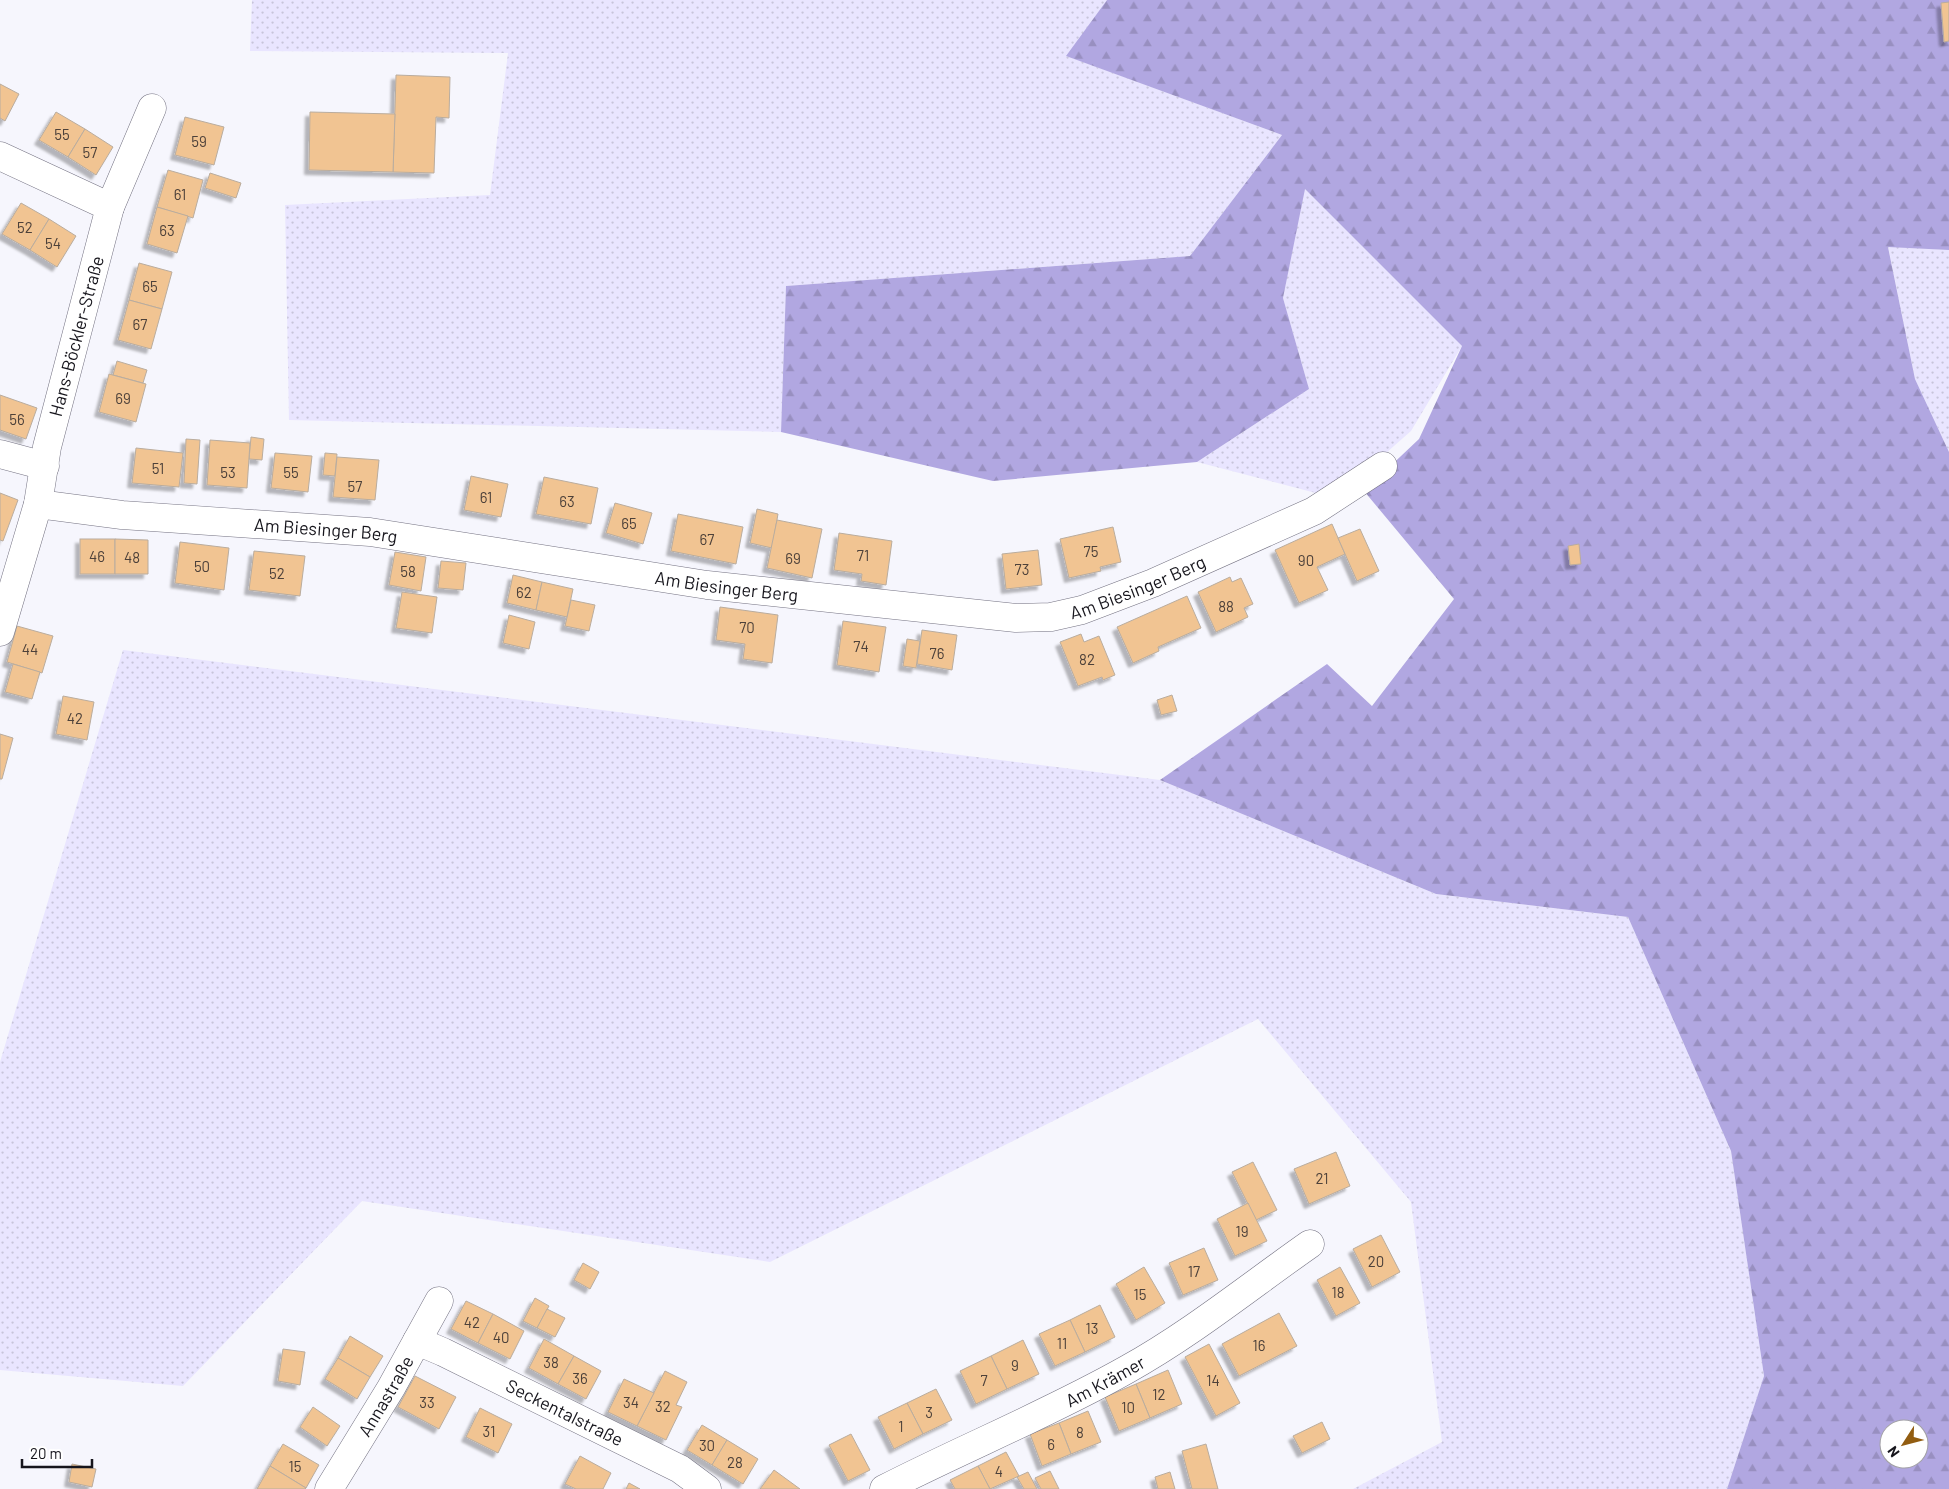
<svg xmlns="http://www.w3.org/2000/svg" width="1949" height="1489" font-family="Barlow,sans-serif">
<defs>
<pattern id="grass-dots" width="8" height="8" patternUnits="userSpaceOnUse" patternTransform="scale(1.25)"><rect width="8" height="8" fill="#e9e5ff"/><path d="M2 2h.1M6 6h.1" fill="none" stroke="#c7c4da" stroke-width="1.8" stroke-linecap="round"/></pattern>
<pattern id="forest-firs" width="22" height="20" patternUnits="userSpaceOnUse" patternTransform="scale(1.25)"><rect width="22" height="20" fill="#b1a7e1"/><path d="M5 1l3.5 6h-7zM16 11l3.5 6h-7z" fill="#988fc0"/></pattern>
<filter id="shadow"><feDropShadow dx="-4.5" dy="4.5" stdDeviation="1" flood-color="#0004"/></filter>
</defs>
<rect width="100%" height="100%" fill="#f6f6fd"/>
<g fill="url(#grass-dots)">
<path d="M252,0H1107L1067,56L1282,135L1190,256L786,286L781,432L289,420L285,205L490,195L508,53L250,51Z"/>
<path d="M1304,188L1462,346L1411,431L1335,498L1197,462L1309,389L1283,298Z"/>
<path d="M1888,246L1949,250V452L1915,379Z"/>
<path d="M123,650L1160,780L1436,894L1628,917L1731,1151L1764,1376L1727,1489H1353L1442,1442L1411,1202L1258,1019L770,1262L362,1201L183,1386L0,1370V1062Z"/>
</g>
<path fill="url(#forest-firs)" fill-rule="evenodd" d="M1107,0H1949V250L1888,247L1915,379L1949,452V1489H1727L1764,1376L1731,1151L1628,917L1436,894L1160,780L1327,664L1372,706L1454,599L1364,491L1419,439L1462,346L1305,189L1283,298L1309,389L1197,462L993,481L781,432L786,286L1190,256L1282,135L1066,56ZM1889,1429H1919V1459H1889Z"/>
<g fill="#f1c492" stroke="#b9ac9e" filter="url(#shadow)">
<path d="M1949,2V41L1944,42L1941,3Z"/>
<path d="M396,75L450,77L449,118L436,117L434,173L393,172Z"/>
<path d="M0,84L19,94L5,121L0,118Z"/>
<path d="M56,112L85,129L68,157L39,140Z"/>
<path d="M310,112L395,114L393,172L309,170Z"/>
<path d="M185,117L224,127L214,165L175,155Z"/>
<path d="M85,129L113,147L96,175L68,157Z"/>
<path d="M168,170L203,180L193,218L157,207Z"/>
<path d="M210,173L241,183L236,198L205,188Z"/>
<path d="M21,203L49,219L30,250L2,234Z"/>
<path d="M157,207L188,216L177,253L147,244Z"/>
<path d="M49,219L76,236L57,267L30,250Z"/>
<path d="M139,263L172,272L162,309L129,300Z"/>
<path d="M129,300L162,309L151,349L118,340Z"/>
<path d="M117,361L147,370L143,383L113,375Z"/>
<path d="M109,374L146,384L136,422L99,412Z"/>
<path d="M0,395L37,408L26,439L0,430Z"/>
<path d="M251,437L264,439L262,460L249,459Z"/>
<path d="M186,439L200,440L197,484L184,483Z"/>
<path d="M210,440L250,443L247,488L207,485Z"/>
<path d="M136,448L183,453L179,487L132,483Z"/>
<path d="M275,453L312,456L308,492L271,488Z"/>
<path d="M325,453L337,454L335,476L323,475Z"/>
<path d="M337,457L379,460L375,500L333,497Z"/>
<path d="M471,476L508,484L501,517L464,510Z"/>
<path d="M544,477L598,488L591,524L536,514Z"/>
<path d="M0,493L18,500L3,541L0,540Z"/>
<path d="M615,503L652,513L643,544L606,533Z"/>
<path d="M757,509L778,514L772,548L750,543Z"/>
<path d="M678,514L743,527L736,564L671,551Z"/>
<path d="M777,520L822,529L812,578L767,568Z"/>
<path d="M1332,524L1345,554L1317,567L1328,590L1299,603L1275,550Z"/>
<path d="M1113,527L1121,562L1100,567L1101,571L1069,578L1060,539Z"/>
<path d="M1360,529L1379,571L1357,581L1338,538Z"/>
<path d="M839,533L892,541L886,585L861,581L862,574L834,570Z"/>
<rect x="80" y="539" width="35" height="35"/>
<path d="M115,539L148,540V574H115Z"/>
<path d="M180,542L229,548L224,590L175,583Z"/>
<path d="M1579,544L1581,564L1570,565L1568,546Z"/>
<path d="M1038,550L1042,585L1006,589L1002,554Z"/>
<path d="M254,551L305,556L300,596L249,590Z"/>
<path d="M395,552L426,557L421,591L389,585Z"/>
<path d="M441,561L466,563L463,590L438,588Z"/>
<path d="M513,575L542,582L536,610L507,603Z"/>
<path d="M1230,577L1232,582L1241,578L1253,604L1244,608L1248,617L1216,632L1198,592Z"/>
<path d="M542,582L573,589L567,617L536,610Z"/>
<path d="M402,592L437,597L432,633L396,628Z"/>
<path d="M1187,596L1201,628L1158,647L1159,651L1133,663L1117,627Z"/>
<path d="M571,600L595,605L589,631L565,626Z"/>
<path d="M720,607L778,615L772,663L743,659L745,644L716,640Z"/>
<path d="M509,615L535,622L529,649L503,643Z"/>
<path d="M843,621L886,627L879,672L837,665Z"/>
<path d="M17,626L53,636L42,673L7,662Z"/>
<path d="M922,630L957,635L952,670L917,664Z"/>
<path d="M1081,634L1084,642L1099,636L1115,675L1103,680L1102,677L1078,686L1060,642Z"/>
<path d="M907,639L920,641L916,668L903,666Z"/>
<path d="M13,664L40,672L32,699L5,692Z"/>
<path d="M1172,695L1177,711L1161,715L1157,700Z"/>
<path d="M63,696L94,702L87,740L56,734Z"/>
<path d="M0,734L13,738L2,779H0Z"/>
<path d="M1336,1152L1350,1186L1309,1204L1294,1169Z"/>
<path d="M1253,1162L1277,1210L1256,1220L1232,1172Z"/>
<path d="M1248,1203L1267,1241L1235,1256L1217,1219Z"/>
<path d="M1381,1235L1400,1272L1372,1287L1353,1249Z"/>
<path d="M1204,1248L1218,1280L1183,1295L1169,1263Z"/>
<path d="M583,1263L599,1272L590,1289L574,1280Z"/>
<path d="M1144,1267L1165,1303L1136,1320L1116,1284Z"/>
<path d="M1340,1267L1360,1303L1336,1316L1317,1280Z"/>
<path d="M535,1298L549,1306L537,1328L523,1321Z"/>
<path d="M466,1301L493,1314L478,1343L451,1329Z"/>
<path d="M1100,1305L1115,1337L1085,1352L1070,1320Z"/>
<path d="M547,1309L565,1318L555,1337L537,1328Z"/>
<path d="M1279,1313L1297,1346L1239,1376L1222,1344Z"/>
<path d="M493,1314L524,1331L510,1359L478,1343Z"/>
<path d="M1070,1320L1085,1352L1055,1366L1039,1334Z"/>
<path d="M350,1336L383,1356L370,1377L338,1358Z"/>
<path d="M544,1339L574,1356L558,1384L529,1368Z"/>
<path d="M1023,1340L1039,1374L1007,1389L991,1356Z"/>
<path d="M1209,1344L1240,1403L1216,1416L1185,1357Z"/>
<path d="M283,1349L305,1352L300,1385L278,1381Z"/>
<path d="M574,1356L601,1371L586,1399L558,1384Z"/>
<path d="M991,1356L1007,1389L976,1404L960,1371Z"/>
<path d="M338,1358L370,1377L357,1399L325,1379Z"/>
<path d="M1168,1370L1182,1404L1150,1418L1136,1384Z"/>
<path d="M665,1371L687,1382L676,1405L682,1407L666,1440L637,1426Z"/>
<path d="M415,1376L456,1397L439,1429L398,1407Z"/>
<path d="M624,1379L654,1393L637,1426L608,1412Z"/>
<path d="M1136,1384L1150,1418L1119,1431L1105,1397Z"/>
<path d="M936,1389L952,1420L923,1434L907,1403Z"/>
<path d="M907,1403L923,1434L894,1449L878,1417Z"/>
<path d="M313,1407L340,1426L327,1446L300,1427Z"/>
<path d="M480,1408L512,1424L498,1453L466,1437Z"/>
<path d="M1088,1411L1101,1442L1071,1454L1059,1423Z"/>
<path d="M1322,1422L1330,1439L1302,1453L1293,1436Z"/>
<path d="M1059,1423L1071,1454L1042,1466L1030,1434Z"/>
<path d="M702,1425L727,1440L712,1465L687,1450Z"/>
<path d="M851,1434L870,1470L848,1481L829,1445Z"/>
<path d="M727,1440L758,1459L743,1484L712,1465Z"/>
<path d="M283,1444L319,1465L306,1488L270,1466Z"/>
<path d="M1206,1444L1218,1489H1192L1182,1451Z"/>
<path d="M1006,1452L1019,1476L990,1489L978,1466Z"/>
<path d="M580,1456L611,1473L603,1489H576L565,1484Z"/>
<path d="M72,1464L96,1469L92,1487L69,1482Z"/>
<path d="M270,1466L306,1488L305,1489H257Z"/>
<path d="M978,1466L990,1489H955L950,1480Z"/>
<path d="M774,1470L800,1489H760Z"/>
<path d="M1050,1471L1059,1489H1041L1035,1478Z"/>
<path d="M1028,1472L1037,1489H1024L1017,1477Z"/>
<path d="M1170,1472L1175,1489H1158L1155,1477Z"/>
<path d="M629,1483L640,1489H626Z"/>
</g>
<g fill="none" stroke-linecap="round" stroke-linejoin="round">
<g stroke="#747282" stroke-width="29">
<g id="minor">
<path d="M0,156L110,207L47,447L38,504L0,632"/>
<path d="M110,207L152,108"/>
<path d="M0,454L45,466"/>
<path id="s1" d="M38,504L122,515L370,532L707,585L1016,618L1051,617L1082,610L1153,583L1314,511L1383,466"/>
<path id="s2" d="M417,1341L443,1352L680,1469L707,1489"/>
<path id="s3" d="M329,1489L391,1388L439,1301"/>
<path id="s4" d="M884,1489C964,1448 1048,1414 1126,1370C1191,1334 1250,1286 1310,1244"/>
</g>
</g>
<use href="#minor" stroke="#fff" stroke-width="28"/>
</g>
<g text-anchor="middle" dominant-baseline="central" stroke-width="4" stroke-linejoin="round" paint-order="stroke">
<g font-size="15" fill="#4d413a">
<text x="62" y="134">55</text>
<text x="199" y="141">59</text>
<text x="90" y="152">57</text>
<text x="180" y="194">61</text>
<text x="25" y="227">52</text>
<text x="167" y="230">63</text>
<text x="53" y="243">54</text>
<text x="150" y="286">65</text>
<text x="140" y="324">67</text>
<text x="123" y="398">69</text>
<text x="17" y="419">56</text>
<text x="158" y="468">51</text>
<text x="228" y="472">53</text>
<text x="291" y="472">55</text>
<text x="355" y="486">57</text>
<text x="486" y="497">61</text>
<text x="567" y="501">63</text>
<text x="629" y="523">65</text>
<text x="707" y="539">67</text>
<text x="1091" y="551">75</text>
<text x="863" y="555">71</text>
<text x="97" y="556">46</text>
<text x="132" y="557">48</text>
<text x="793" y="558">69</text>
<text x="1306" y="560">90</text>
<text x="202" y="566">50</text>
<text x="1022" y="569">73</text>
<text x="408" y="571">58</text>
<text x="277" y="573">52</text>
<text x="524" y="592">62</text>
<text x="1226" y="606">88</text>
<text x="747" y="627">70</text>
<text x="861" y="646">74</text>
<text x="30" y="649">44</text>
<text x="937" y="653">76</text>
<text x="1087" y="659">82</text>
<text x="75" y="718">42</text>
<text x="1322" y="1178">21</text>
<text x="1242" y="1231">19</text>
<text x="1376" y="1261">20</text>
<text x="1194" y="1271">17</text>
<text x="1338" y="1292">18</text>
<text x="1140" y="1294">15</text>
<text x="472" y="1322">42</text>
<text x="1092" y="1328">13</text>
<text x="501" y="1337">40</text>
<text x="1062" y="1343">11</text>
<text x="1259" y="1345">16</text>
<text x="551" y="1362">38</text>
<text x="1015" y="1365">9</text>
<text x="580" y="1378">36</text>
<text x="984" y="1380">7</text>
<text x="1213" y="1380">14</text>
<text x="1159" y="1394">12</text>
<text x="427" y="1402">33</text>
<text x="631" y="1402">34</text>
<text x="663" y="1406">32</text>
<text x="1128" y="1407">10</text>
<text x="929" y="1412">3</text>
<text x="901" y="1426">1</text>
<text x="489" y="1431">31</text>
<text x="1080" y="1432">8</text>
<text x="1051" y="1444">6</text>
<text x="707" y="1445">30</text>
<text x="735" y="1462">28</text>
<text x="295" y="1466">15</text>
<text x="999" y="1471">4</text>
</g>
<g font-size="18" fill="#16151c" stroke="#fff">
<text transform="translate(76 336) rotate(-75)">Hans-Böckler-Straße</text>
<text stroke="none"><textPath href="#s1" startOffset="289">Am Biesinger Berg</textPath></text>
<text stroke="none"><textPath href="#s1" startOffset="1112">Am Biesinger Berg</textPath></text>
<text stroke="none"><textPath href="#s1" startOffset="694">Am Biesinger Berg</textPath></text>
<text stroke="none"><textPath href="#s4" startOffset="246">Am Krämer</textPath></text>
<text stroke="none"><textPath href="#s3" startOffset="109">Annastraße</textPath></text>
<text stroke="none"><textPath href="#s2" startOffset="164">Seckentalstraße</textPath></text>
</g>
</g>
<g transform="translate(1904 1444) rotate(234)"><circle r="24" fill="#ffffff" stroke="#a2a1a4"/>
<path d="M0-4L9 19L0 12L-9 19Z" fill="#925d11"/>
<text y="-8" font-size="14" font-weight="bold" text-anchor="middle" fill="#16151c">N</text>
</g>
<path d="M22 1459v8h70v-8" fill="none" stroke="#16151c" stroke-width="2.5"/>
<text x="30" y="1459" font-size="15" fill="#16151c" stroke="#ffffff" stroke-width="4" paint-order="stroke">20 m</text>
</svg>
